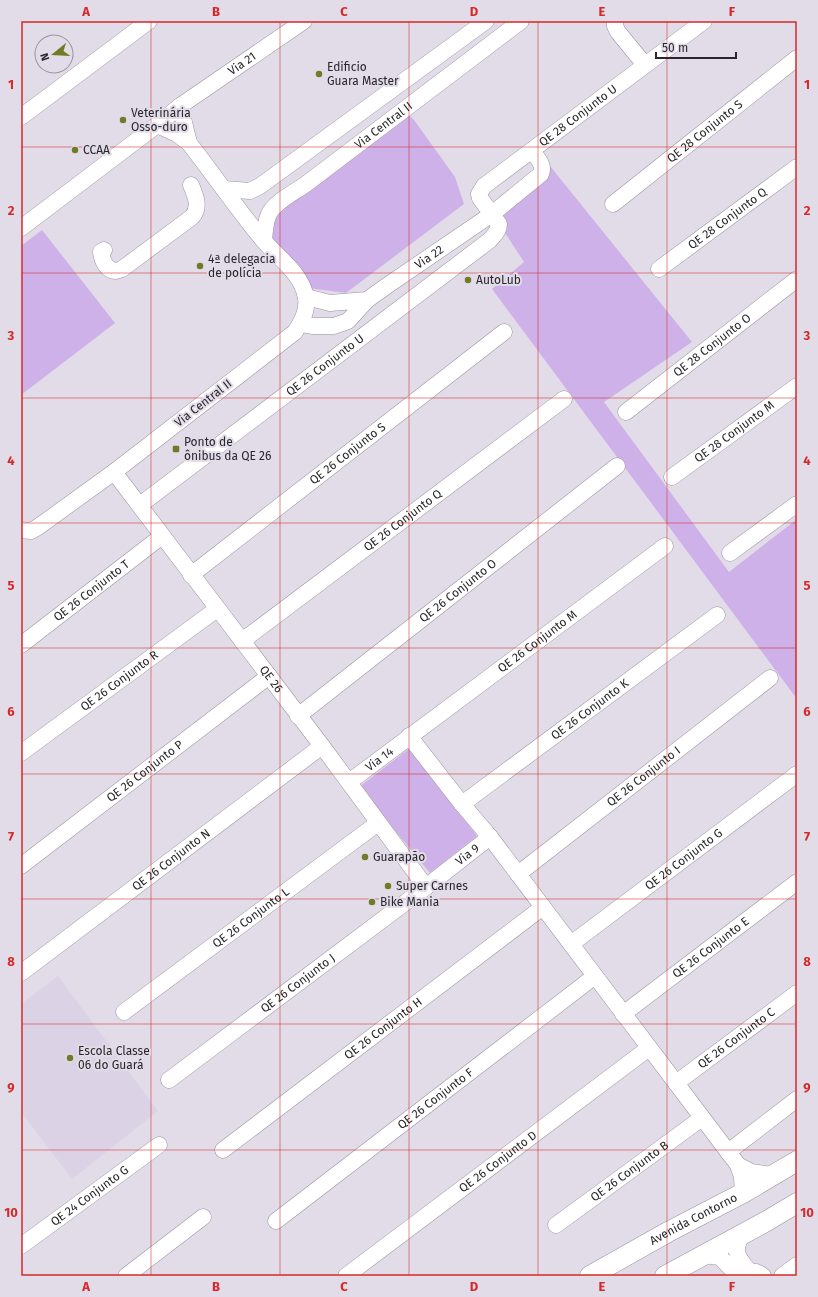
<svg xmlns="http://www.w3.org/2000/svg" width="818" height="1297" font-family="'Fira Sans',sans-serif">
<rect width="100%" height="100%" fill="#e2dce8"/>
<path fill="#dcd2e5" d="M58,976L158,1111L72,1179L21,1112V1004Z"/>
<g fill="#cfb1ea">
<path d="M404,110L414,120L455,177L464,204L346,293L308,288L267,234L270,209Z"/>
<path d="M550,166L692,342L604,402L729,572L797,519V699L492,289L524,262L494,216Z"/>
<path d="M42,230L115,323L21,395V246Z"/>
<path d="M410,748L477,836L430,873L359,787Z"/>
</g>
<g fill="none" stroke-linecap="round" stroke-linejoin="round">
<g stroke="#9a94a0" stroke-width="17">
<g id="minor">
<path d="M615,21V26L618,32L645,65"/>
<path d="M180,106L189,143"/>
<path d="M21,117L149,21"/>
<path id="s1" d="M157,125L180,106L304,21"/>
<path d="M224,189L250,191L260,186L486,21"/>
<path id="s2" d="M613,204L797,58"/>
<path d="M21,228L157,125L177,134L189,143C214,175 237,209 263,240C278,258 302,273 306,298C308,311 302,322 295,332L114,472L38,527L31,531L21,530"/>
<path id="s3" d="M264,240C265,231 265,220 270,212C278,200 295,192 306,184L521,21"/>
<path d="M104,250L101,252C102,261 107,271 116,271L122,269L192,217C201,207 195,195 191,185"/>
<path id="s4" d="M659,269L797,167"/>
<path d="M306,297L330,303L367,300"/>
<path id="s5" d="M301,324L312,326H334L348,321L367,300L388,285L492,214L541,174C545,165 537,158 532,151"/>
<path id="s6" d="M626,412L797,279"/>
<path id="s7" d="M114,472L322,746L426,887"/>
<path id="s8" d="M672,477L797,386"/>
<path id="s9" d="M140,505L490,240C495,234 499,231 499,224L480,198L479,194L484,186L704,21"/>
<path d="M730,553L797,504"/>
<path id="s10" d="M191,575L504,332"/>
<path id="s11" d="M242,641L564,399"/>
<path id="s12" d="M21,645L162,536"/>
<path id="s13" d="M298,716L617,466"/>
<path d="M409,736L462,804L490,837L738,1165L742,1177L743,1193"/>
<path id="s14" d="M21,753L217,609"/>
<path id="s15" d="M349,782L665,546"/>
<path id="s16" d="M462,804L717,615"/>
<path id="s17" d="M21,866L269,676"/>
<path id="s18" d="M518,874L770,678"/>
<path id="s19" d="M571,944L797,774"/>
<path id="s20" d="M21,973L322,746"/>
<path id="s21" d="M124,1012L378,823"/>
<path id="s22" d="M623,1014L797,882"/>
<path id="s23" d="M169,1080L426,887L490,837"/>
<path id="s24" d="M676,1083L797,993"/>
<path id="s25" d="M223,1150L543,907"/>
<path d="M728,1152L797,1099"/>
<path d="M738,1165L751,1172L771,1175"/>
<path id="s26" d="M276,1221L595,976"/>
<path id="s27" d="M556,1225L702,1118"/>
<path d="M743,1233C732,1252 737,1256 749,1271"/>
<path id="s28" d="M21,1246L159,1145"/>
<path d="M704,1255L720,1257L738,1276"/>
<path d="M126,1276L203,1217"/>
<path id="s29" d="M346,1276L649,1048"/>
<path d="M741,1276C748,1270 756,1270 763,1276"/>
<path d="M782,1276L797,1265"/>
</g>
</g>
<g stroke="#9a94a0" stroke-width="21">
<g id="major">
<path id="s30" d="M590,1276L668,1232L743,1193L797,1161"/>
<path d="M665,1276L765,1222L797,1203"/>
</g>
</g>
<use href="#minor" stroke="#fff" stroke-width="16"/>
<use href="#major" stroke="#fff" stroke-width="20"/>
</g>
<path fill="none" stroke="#d62828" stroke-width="1" stroke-opacity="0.55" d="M151,21V1276M280,21V1276M409,21V1276M538,21V1276M667,21V1276M21,147H797M21,273H797M21,398H797M21,523H797M21,648H797M21,774H797M21,899H797M21,1024H797M21,1150H797"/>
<g fill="#6f7b27" stroke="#e2dce8" stroke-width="1.5">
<circle cx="319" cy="74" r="4"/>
<circle cx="123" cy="120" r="4"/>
<circle cx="75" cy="150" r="4"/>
<circle cx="200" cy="266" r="4"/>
<circle cx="468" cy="280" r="4"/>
<rect x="172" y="445" width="8" height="8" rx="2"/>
<circle cx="365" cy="857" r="4"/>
<circle cx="388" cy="886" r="4"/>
<circle cx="372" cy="902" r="4"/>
<circle cx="70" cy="1058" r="4"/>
</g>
<g text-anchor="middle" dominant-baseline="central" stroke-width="4" stroke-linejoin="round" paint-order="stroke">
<g font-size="12" fill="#29272c" stroke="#e2dce8">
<text stroke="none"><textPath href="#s1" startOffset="105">Via 21</textPath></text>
<text stroke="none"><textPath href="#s9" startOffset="621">QE 28 Conjunto U</textPath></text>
<text stroke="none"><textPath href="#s3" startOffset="172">Via Central II</textPath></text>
<text stroke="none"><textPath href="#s2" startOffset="117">QE 28 Conjunto S</textPath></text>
<text stroke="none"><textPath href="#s4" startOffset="85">QE 28 Conjunto Q</textPath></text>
<text stroke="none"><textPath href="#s5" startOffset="152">Via 22</textPath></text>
<text stroke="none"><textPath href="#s6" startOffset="109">QE 28 Conjunto O</textPath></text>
<text stroke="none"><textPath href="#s9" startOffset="232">QE 26 Conjunto U</textPath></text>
<text transform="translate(203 403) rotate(-38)">Via Central II</text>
<text stroke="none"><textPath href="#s8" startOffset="77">QE 28 Conjunto M</textPath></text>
<text stroke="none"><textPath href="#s10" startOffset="198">QE 26 Conjunto S</textPath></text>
<text stroke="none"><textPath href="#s11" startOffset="201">QE 26 Conjunto Q</textPath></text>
<text stroke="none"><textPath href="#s12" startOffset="89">QE 26 Conjunto T</textPath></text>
<text stroke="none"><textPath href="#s13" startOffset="203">QE 26 Conjunto O</textPath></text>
<text stroke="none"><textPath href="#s15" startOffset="235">QE 26 Conjunto M</textPath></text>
<text stroke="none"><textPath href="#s7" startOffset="260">QE 26</textPath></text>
<text stroke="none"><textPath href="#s14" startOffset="122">QE 26 Conjunto R</textPath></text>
<text stroke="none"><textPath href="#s16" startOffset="159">QE 26 Conjunto K</textPath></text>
<text stroke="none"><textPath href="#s15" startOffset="38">Via 14</textPath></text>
<text stroke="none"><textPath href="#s17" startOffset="156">QE 26 Conjunto P</textPath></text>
<text stroke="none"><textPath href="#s18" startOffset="159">QE 26 Conjunto I</textPath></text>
<text stroke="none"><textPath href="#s23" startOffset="374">Via 9</textPath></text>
<text stroke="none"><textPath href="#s19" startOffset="141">QE 26 Conjunto G</textPath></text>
<text stroke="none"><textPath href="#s20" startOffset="188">QE 26 Conjunto N</textPath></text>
<text stroke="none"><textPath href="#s21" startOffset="158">QE 26 Conjunto L</textPath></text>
<text stroke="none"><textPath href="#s22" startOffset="110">QE 26 Conjunto E</textPath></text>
<text stroke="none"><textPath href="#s23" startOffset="161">QE 26 Conjunto J</textPath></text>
<text stroke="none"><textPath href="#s25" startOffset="201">QE 26 Conjunto H</textPath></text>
<text stroke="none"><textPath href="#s24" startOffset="75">QE 26 Conjunto C</textPath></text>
<text stroke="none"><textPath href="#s26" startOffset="201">QE 26 Conjunto F</textPath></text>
<text stroke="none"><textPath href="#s29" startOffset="190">QE 26 Conjunto D</textPath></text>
<text stroke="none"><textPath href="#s27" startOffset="91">QE 26 Conjunto B</textPath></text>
<text stroke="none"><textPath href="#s28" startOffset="85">QE 24 Conjunto G</textPath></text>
<text stroke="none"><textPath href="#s30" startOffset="118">Avenida Contorno</textPath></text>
</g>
<g font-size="12" fill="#29272c" stroke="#e2dce8" text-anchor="start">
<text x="327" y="67">Edificio<tspan x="327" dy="14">Guara Master</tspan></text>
<text x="131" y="113">Veterinária<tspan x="131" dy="14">Osso-duro</tspan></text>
<text x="83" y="150">CCAA</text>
<text x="208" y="259">4ª delegacia<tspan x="208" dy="14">de polícia</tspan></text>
<text x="476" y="280">AutoLub</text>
<text x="184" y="442">Ponto de<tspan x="184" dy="14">ônibus da QE 26</tspan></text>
<text x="373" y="857">Guarapão</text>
<text x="396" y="886">Super Carnes</text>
<text x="380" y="902">Bike Mania</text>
<text x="78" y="1051">Escola Classe<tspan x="78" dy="14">06 do Guará</tspan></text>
</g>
</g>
<rect width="818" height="1297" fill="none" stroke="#e2dce8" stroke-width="44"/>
<g transform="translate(54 54) rotate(252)"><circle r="19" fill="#e2dce8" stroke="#98949d"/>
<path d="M0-3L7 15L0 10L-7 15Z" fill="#6f7b27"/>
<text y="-6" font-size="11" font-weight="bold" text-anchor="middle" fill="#29272c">N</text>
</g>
<path d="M656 52v6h80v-6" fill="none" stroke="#29272c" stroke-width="2"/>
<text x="662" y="52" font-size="12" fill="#29272c" stroke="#e2dce8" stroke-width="3" paint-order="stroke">50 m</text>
<rect x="22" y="22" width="774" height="1253" fill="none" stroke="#d62828" stroke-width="1.5"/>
<g font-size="13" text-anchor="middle" font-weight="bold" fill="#d62828">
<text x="86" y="16">A</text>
<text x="216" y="16">B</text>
<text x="344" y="16">C</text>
<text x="474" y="16">D</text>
<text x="602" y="16">E</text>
<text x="732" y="16">F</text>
<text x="11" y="89">1</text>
<text x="807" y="89">1</text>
<text x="11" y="215">2</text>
<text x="807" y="215">2</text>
<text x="11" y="340">3</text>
<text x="807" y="340">3</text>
<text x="11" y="465">4</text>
<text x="807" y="465">4</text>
<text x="11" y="590">5</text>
<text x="807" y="590">5</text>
<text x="11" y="716">6</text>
<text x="807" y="716">6</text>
<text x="11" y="841">7</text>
<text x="807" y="841">7</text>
<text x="11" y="966">8</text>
<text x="807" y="966">8</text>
<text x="11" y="1092">9</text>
<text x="807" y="1092">9</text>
<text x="11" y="1217">10</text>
<text x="807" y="1217">10</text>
<text x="86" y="1291">A</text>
<text x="216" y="1291">B</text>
<text x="344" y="1291">C</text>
<text x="474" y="1291">D</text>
<text x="602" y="1291">E</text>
<text x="732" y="1291">F</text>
</g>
</svg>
